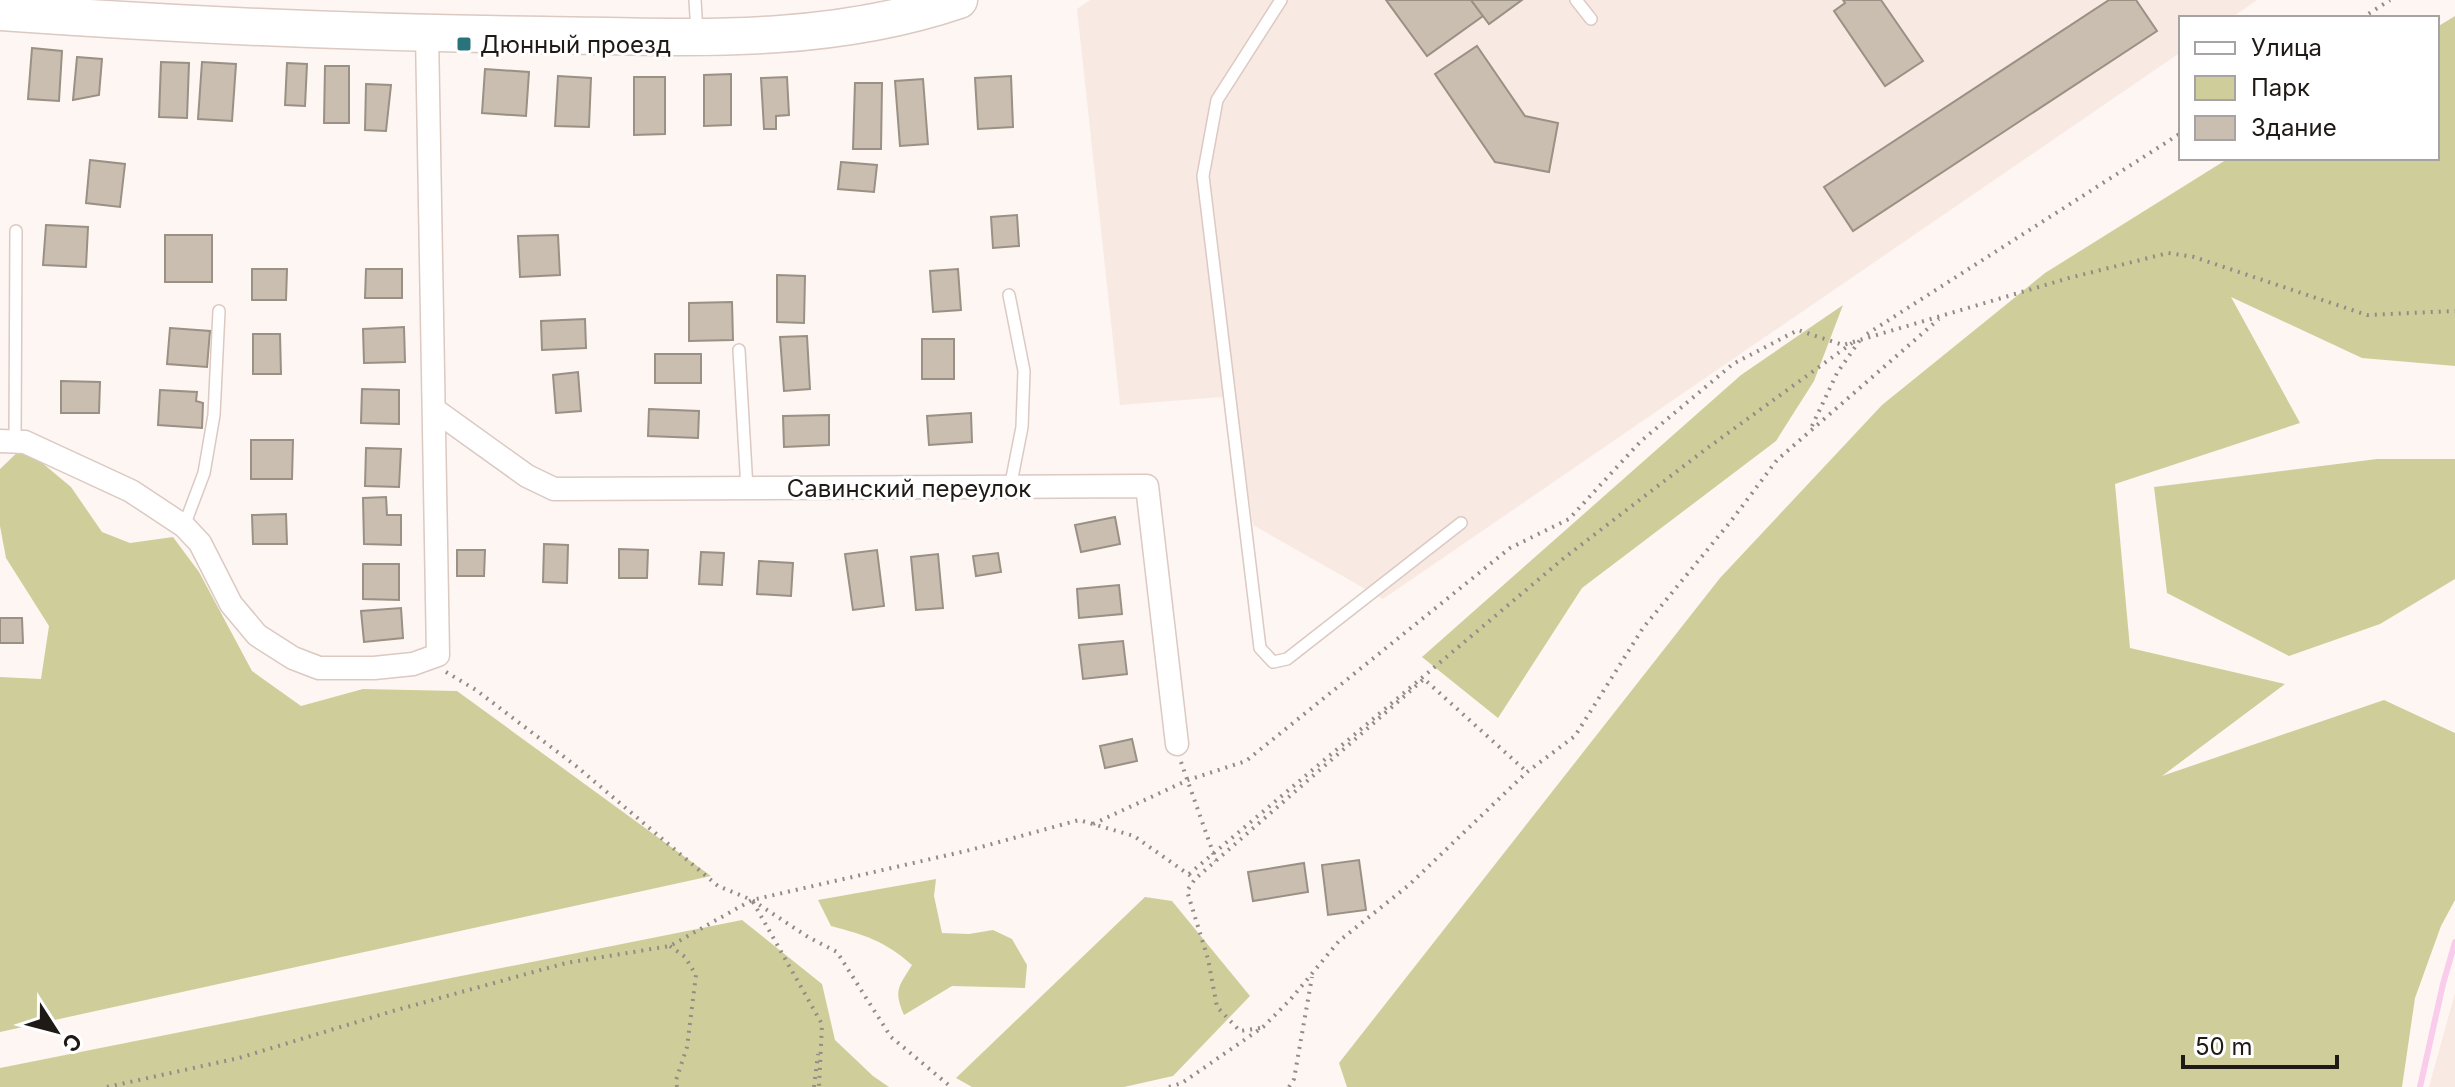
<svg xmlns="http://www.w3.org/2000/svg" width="2455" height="1087" font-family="Inter,sans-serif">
<rect width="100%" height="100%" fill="#fdf6f3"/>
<g fill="#f9e9e3">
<path d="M1090,0H2257L2231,18H2181V52L1383,599L1253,525L1234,396L1120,405L1077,9Z"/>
<path d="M2455,993V1087H2429Z"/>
</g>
<g fill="#cfce9a">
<path d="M2455,16V366L2362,358L2231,297L2300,423L2115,484L2130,648L2285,684L2162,776L2384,700L2455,733V900L2441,926L2415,998L2402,1087H1347L1339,1063L1720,578L1882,405L2045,273L2229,158H2437V27Z"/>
<path d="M1843,305L1814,381L1776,441L1582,588L1498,718L1422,657L1741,375Z"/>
<path d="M23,447L71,487L102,532L130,543L173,537L199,572L252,671L301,706L363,689L457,691L711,876L0,1032V677L41,679L49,626L6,558L0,526V469Z"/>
<path d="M2377,459H2455V579L2380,624L2289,656L2167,593L2154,487Z"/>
<path d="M936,879L934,896L942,933L969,934L993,930L1012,939L1027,965L1025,988L952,986L904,1015C893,990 899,986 912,965C885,941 865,935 831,926L818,900Z"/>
<path d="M1145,897L1172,901L1250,996L1173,1076L1124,1087H972L956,1078Z"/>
<path d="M742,920L822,984L835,1040L873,1076L889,1087H0V1068Z"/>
</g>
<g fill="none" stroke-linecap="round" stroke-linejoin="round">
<path stroke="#facceb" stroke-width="6" d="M2420,1087L2443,984L2455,942"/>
</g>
<g fill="#c9beb0" stroke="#9a9083" stroke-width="2">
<path d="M1386,0H1471L1483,16L1427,56Z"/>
<path d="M1471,0H1522L1489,24Z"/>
<path d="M1843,0H1881L1923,61L1885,86L1834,11L1845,3Z"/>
<path d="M2109,0H2136L2157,31L1853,231L1824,187Z"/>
<path d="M1477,46L1525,116L1558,123L1549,172L1495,162L1435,74Z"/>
<path d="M32,48L62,51L59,101L28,99Z"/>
<path d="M77,57L102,59L99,95L73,100Z"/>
<path d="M161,62L189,63L187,118L159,117Z"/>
<path d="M202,62L236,64L232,121L198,119Z"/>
<path d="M287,63L307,64L305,106L285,105Z"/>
<path d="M325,66H349V123H324Z"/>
<path d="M485,69L529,72L526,116L482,113Z"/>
<path d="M731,74V125L704,126V75Z"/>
<path d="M558,76L591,78L589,127L555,126Z"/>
<path d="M1011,76L1013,127L978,129L975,78Z"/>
<path d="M634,77H665V134L634,135Z"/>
<path d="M787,77L789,115L776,116V129H764L761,78Z"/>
<path d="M923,79L928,144L900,146L895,81Z"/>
<path d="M855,83H882L881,149H853Z"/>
<path d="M366,84L391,85L386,131L365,130Z"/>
<path d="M90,160L125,164L120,207L86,203Z"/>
<path d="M841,162L877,165L874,192L838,189Z"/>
<path d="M1017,215L1019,246L993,248L991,217Z"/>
<path d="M46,225L88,227L86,267L43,265Z"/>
<rect x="165" y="235" width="47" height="47"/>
<path d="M558,235L560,275L520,277L518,236Z"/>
<path d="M252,269H287L286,300H252Z"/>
<path d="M366,269H402V298H365Z"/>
<path d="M958,269L961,310L933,312L930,271Z"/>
<path d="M777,275L805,276L804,323L777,322Z"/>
<path d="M732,302L733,340L689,341V303Z"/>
<path d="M585,319L586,348L542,350L541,321Z"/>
<path d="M404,327L405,362L364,363L363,329Z"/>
<path d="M170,328L210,331L207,367L167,364Z"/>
<path d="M253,334H280L281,374H253Z"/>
<path d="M807,336L810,389L784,391L780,337Z"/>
<rect x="922" y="339" width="32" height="40"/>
<rect x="655" y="354" width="46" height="29"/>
<path d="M578,372L581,411L556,413L553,375Z"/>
<path d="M61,381L100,382L99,413H61Z"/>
<path d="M362,389L399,390V424L361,423Z"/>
<path d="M160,390L197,392L196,401L203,403L202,428L158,425Z"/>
<path d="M649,409L699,411L698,438L648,436Z"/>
<path d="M971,413L972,442L929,445L927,416Z"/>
<path d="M829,415V445L784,447L783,416Z"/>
<path d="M251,440H293L292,479H251Z"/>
<path d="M366,448L401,449L399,487L365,486Z"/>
<path d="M386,497L387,515H401V545L364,544L363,498Z"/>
<path d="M286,514L287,544H253L252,515Z"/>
<path d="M1115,517L1120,544L1081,552L1075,525Z"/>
<path d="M544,544L568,545L567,583L543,582Z"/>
<path d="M619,549L648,550L647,578H619Z"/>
<path d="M457,550H485L484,576H457Z"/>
<path d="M877,550L884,606L853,610L845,554Z"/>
<path d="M701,552L724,553L722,585L699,584Z"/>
<path d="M998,553L1001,572L976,576L973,556Z"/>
<path d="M938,554L943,608L916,610L911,557Z"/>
<path d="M759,561L793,563L791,596L757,594Z"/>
<path d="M363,564H399V600L363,599Z"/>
<path d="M1119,585L1122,614L1079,618L1077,589Z"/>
<path d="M401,608L403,638L364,642L361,611Z"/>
<path d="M0,618H22L23,643H0Z"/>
<path d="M1123,641L1127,674L1083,679L1079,645Z"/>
<path d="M1132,739L1137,761L1105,768L1100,746Z"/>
<path d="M1359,860L1366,910L1328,915L1322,865Z"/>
<path d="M1304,863L1308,892L1253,901L1248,872Z"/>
</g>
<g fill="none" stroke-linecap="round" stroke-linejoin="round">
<g stroke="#dbc9c2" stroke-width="14">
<g id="lane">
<path d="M695,0L697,33"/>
<path d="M1281,0L1217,100L1203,176L1260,648L1273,662L1287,659L1461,523"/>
<path d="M1576,0L1591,19"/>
<path d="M1009,295L1024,371L1022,427L1010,488"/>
<path d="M739,350L747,489"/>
<path d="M15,441L16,231"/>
<path d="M184,526L204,473L214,415L219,311"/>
</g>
</g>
<g stroke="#dbc9c2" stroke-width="25">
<g id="street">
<path d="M435,410L527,476L554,489L1147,486L1177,744"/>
<path d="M0,441L25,442L131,491L184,526L200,543L231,604L257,635L293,658L319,668H374L413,664L438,655L427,33"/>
</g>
</g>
<g stroke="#dbc9c2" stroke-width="39">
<path id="primary" d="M0,12C181,25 363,33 545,35C685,37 824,46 959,0"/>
</g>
<g stroke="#928c89" stroke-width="4" stroke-dasharray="2 6" stroke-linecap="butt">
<path d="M2362,18L2390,0"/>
<path d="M1867,334L2181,133"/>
<path d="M1812,426L1837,373L1860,340"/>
<path d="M446,672L476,690L576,766L718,886L752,900L808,937L837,952L891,1037L951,1087"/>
<path d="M1181,762L1216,861"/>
<path d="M1093,824L1188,780L1246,761L1510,548L1569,519L1641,441L1733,364L1798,330L1843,345L2069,278L2168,253L2194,257L2367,315L2455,311"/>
<path d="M1189,874L1564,558L1706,449L1852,343"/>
<path d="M753,902L822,1024L819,1087"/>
<path d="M670,946L685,957L696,975L687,1047L676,1080L677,1087"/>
<path d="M1260,1028L1240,1031L1217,1007L1208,959L1187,891L1195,879L1424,679L1527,772"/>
<path d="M107,1087L239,1058L393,1011L566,963L670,946L752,900L970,850L1079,820L1134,836L1195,879"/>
<path d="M814,1087L818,1054"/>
<path d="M1169,1087L1182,1083L1263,1027L1290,1000L1339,941L1409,885L1527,772L1575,736L1643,628L1731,521L1777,460L1939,319"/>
<path d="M1289,1087L1294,1079L1312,977"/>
</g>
<use href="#lane" stroke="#fff" stroke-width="11"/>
<use href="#street" stroke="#fff" stroke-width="22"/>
<use href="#primary" stroke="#fff" stroke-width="36"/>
</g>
<rect fill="#29737a" stroke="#fff" stroke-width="3" x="456" y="36" width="16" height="16" rx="4"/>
<g text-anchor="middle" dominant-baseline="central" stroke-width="6" stroke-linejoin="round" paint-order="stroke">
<g font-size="24" fill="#201a17" stroke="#fff" text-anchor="start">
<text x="480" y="44">Дюнный проезд</text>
</g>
<g font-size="24" fill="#201a17" stroke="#fff">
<text x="909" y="488">Савинский переулок</text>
</g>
</g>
<rect x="2179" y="16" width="260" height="144" fill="#ffffff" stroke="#a6a3a2" stroke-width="2"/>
<rect x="2195" y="42" width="40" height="12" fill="#ffffff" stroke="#a6a3a2" stroke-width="2"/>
<text x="2251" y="56" font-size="24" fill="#201a17">Улица</text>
<rect x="2195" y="76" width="40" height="24" fill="#cfce9a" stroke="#a6a3a2" stroke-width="2"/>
<text x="2251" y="96" font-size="24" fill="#201a17">Парк</text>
<rect x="2195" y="116" width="40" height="24" fill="#c9beb0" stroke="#a6a3a2" stroke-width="2"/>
<text x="2251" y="136" font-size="24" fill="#201a17">Здание</text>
<g transform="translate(56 1031) rotate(126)" stroke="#ffffff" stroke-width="6" paint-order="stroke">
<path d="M0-6L14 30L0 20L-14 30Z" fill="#201a17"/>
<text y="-12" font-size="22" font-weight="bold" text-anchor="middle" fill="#201a17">С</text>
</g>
<path d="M2183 1055v12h154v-12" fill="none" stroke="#201a17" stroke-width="4"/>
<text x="2195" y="1055" font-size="24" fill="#201a17" stroke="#ffffff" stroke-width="6" paint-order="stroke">50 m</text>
</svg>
